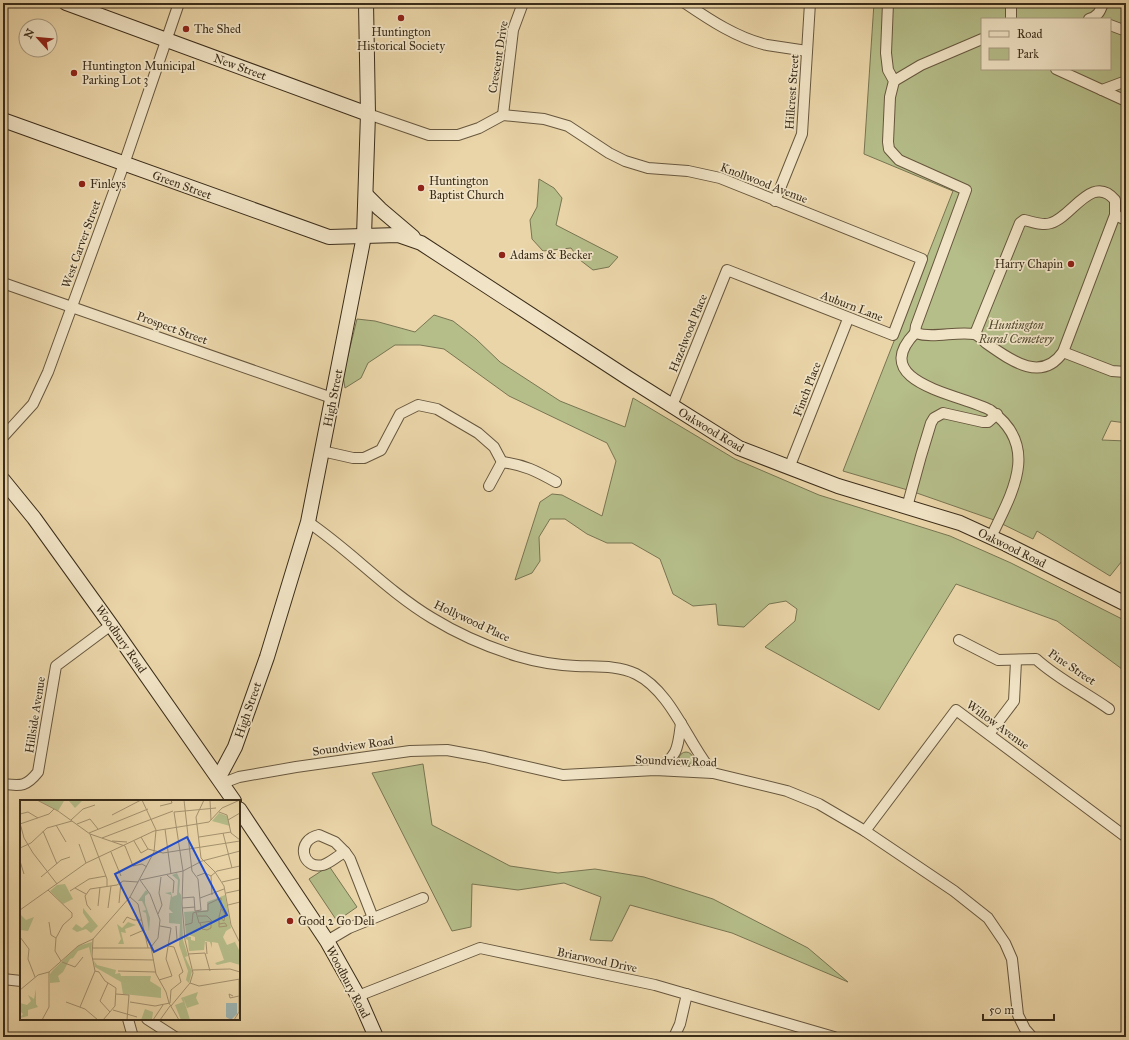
<svg xmlns="http://www.w3.org/2000/svg" width="1129" height="1040" font-family="'IM FELL Great Primer',serif">
<rect width="100%" height="100%" fill="#ead5a8"/>
<filter id="stains"><feTurbulence type="fractalNoise" baseFrequency=".005" numOctaves="4"/><feColorMatrix values="0 0 0 0 .2 0 0 0 0 .09 0 0 0 0 .02 0 0 0 .5 -.17"/></filter>
<radialGradient id="worn" r=".72"><stop offset=".6" stop-color="#630" stop-opacity="0"/><stop offset="1" stop-color="#630" stop-opacity=".3"/></radialGradient>
<g fill="#b5bd89" stroke="#787552" fill-rule="evenodd">
<path d="M874,3H1126V423L1111,421L1102,440L1126,441V556L1110,576L1037,531L1033,539L994,520L911,491L843,471L953,191L864,154ZM982,19H1110V69H982Z"/>
<path d="M539,179L554,188L562,198L556,225L618,257L609,267L593,270L580,260L571,248L543,251L532,239L530,220L537,207Z"/>
<path d="M434,315L453,321L476,339L500,362L560,401L625,427L633,398L735,459L819,495L950,536L1011,563L1126,621V672L1057,621L956,584L879,710L765,647L795,621L797,609L786,601L769,604L744,627L718,625L716,604L693,606L673,594L660,559L632,543H607L587,534L565,519H550L539,537L540,561L532,573L515,580L540,502L552,494L562,495L602,516L616,461L607,443L509,396L444,349L420,345H395L368,363L361,378L345,388L343,376L357,319L375,321L415,332Z"/>
<circle cx="686" cy="759" r="7"/>
<path d="M423,764L432,825L510,866L558,873L595,869L644,877L713,899L808,948L848,982L732,933L630,905L612,941L590,940L601,897L564,883L518,890L472,884L471,927L452,931L372,773Z"/>
<path d="M329,866L357,907L337,921L309,879Z"/>
</g>
<g fill="none" stroke-linecap="round" stroke-linejoin="round">
<g stroke="#67573e" stroke-width="12">
<g id="street">
<path d="M685,3C710,20 737,38 767,45C780,47 794,49 807,51"/>
<path d="M888,3L886,53L888,70L894,81L890,97L888,142L889,149L899,160L966,190L916,326L915,333C935,339 954,331 974,334C978,335 983,340 986,343C1009,359 1041,384 1063,352L1115,215V200C1092,173 1072,217 1051,223C1043,226 1033,222 1024,220L1020,223L975,334"/>
<path d="M1011,3V19"/>
<path d="M1089,19C1098,16 1100,12 1103,3"/>
<path d="M1110,25L1126,31"/>
<path d="M1056,69L1102,90L1126,81"/>
<path d="M894,81L921,65L982,39"/>
<path d="M1102,90L1126,101"/>
<path d="M368,114L429,135H458L479,128L503,115L544,119L568,126L609,153L625,161L648,168L688,171L720,178L922,259L893,335L727,270L672,406"/>
<path d="M503,115L513,30L523,3"/>
<path d="M775,201L802,134L810,3"/>
<path d="M1115,215L1126,220"/>
<path d="M3,283L332,398"/>
<path d="M915,333C867,383 960,394 990,410C1041,446 1012,493 991,537"/>
<path d="M1063,352L1112,371L1126,372"/>
<path d="M3,437L33,404L48,372L124,164L179,3"/>
<path d="M322,451L353,458H364L381,450L400,414L418,405L437,409L478,433L494,447L502,462"/>
<path d="M502,462C525,465 536,471 556,482"/>
<path d="M789,468L848,319"/>
<path d="M489,486L502,462"/>
<path d="M907,507L921,456L931,423L934,418L943,413L983,422H988L997,414"/>
<path d="M308,522C351,551 387,591 432,618C458,634 488,647 517,656C537,662 556,665 576,666C596,667 617,665 636,674C672,692 688,744 713,773"/>
<path d="M959,640L998,660L1036,659C1058,679 1085,692 1109,709"/>
<path d="M989,734L1014,701L1016,661"/>
<path d="M655,770C678,757 678,748 681,723"/>
<path d="M223,783L239,777L296,767L410,751L447,750L485,757L563,775L655,770L713,773L787,791L819,804L865,831L954,891L988,918L1005,943L1012,959L1018,1015L1025,1029L1032,1037"/>
<path d="M3,784C21,786 26,787 38,772L56,666L111,625"/>
<path d="M865,831L956,710L1126,837"/>
<path d="M319,835L335,842L345,852C337,856 330,863 323,865C302,870 295,840 319,835Z"/>
<path d="M345,852L350,859L373,918"/>
<path d="M327,941L349,928L423,898"/>
<path d="M3,979L21,981"/>
<path d="M358,996L480,948L655,985L834,1037"/>
<path d="M128,1019L133,1037"/>
<path d="M147,1019L175,1037"/>
<path d="M674,1037L680,1024L687,994"/>
</g>
</g>
<g stroke="#3b2d1a" stroke-width="16">
<g id="secondary">
<path d="M66,3L368,114"/>
<path d="M3,120L329,237L398,235L421,243L628,378L739,448L838,486L960,523L1006,544L1126,604"/>
<path d="M366,195L380,209L413,237"/>
<path d="M3,480L34,518L111,625L234,801"/>
<path d="M219,777L235,747L267,657L308,522L364,236L368,114L366,3"/>
<path d="M239,809L327,941L358,996L376,1037"/>
</g>
</g>
<use href="#street" stroke="#f1e4c6" stroke-width="10"/>
<use href="#secondary" stroke="#f1e4c6" stroke-width="14"/>
</g>
<g fill="#8f2418" stroke="#f1e4c6" stroke-width="1.5">
<circle cx="401" cy="18" r="4"/>
<circle cx="186" cy="29" r="4"/>
<circle cx="74" cy="73" r="4"/>
<circle cx="82" cy="184" r="4"/>
<circle cx="421" cy="188" r="4"/>
<circle cx="502" cy="255" r="4"/>
<circle cx="1071" cy="264" r="4"/>
<circle cx="290" cy="921" r="4"/>
</g>
<g text-anchor="middle" dominant-baseline="central" stroke-width="3.5" stroke-linejoin="round" paint-order="stroke">
<g font-size="12" fill="#3b2d1a" stroke="#f1e4c6" text-anchor="start">
<text x="194" y="29">The Shed</text>
<text x="401" y="32" text-anchor="middle">Huntington<tspan x="401" dy="14">Historical Society</tspan></text>
<text x="82" y="66">Huntington Municipal<tspan x="82" dy="14">Parking Lot 3</tspan></text>
<text x="429" y="181">Huntington<tspan x="429" dy="14">Baptist Church</tspan></text>
<text x="90" y="184">Finleys</text>
<text x="510" y="255">Adams &amp; Becker</text>
<text x="1063" y="264" text-anchor="end">Harry Chapin</text>
<text x="298" y="921">Good 2 Go Deli</text>
</g>
<g font-size="12" fill="#3b2d1a" stroke="#f1e4c6">
<text transform="translate(498 57) rotate(-81)">Crescent Drive</text>
<text transform="translate(240 67) rotate(20)">New Street</text>
<text transform="translate(792 92) rotate(-86)">Hillcrest Street</text>
<text transform="translate(764 183) rotate(21)">Knollwood Avenue</text>
<text transform="translate(182 185) rotate(20)">Green Street</text>
<text transform="translate(81 244) rotate(-70)">West Carver Street</text>
<text transform="translate(852 306) rotate(21)">Auburn Lane</text>
<text transform="translate(172 328) rotate(20)">Prospect Street</text>
<text transform="translate(688 333) rotate(-68)">Hazelwood Place</text>
<text transform="translate(807 389) rotate(-69)">Finch Place</text>
<text transform="translate(333 398) rotate(-79)">High Street</text>
<text transform="translate(711 430) rotate(31)">Oakwood Road</text>
<text transform="translate(1012 548) rotate(26)">Oakwood Road</text>
<text transform="translate(472 621) rotate(25)">Hollywood Place</text>
<text transform="translate(121 639) rotate(55)">Woodbury Road</text>
<text transform="translate(1072 667) rotate(34)">Pine Street</text>
<text transform="translate(248 710) rotate(-71)">High Street</text>
<text transform="translate(35 715) rotate(-81)">Hillside Avenue</text>
<text transform="translate(998 725) rotate(36)">Willow Avenue</text>
<text transform="translate(353 746) rotate(-8)">Soundview Road</text>
<text transform="translate(676 761) rotate(2)">Soundview Road</text>
<text transform="translate(597 960) rotate(12)">Briarwood Drive</text>
<text transform="translate(348 982) rotate(62)">Woodbury Road</text>
</g>
<g font-size="12" font-style="italic" fill="#534a30" stroke="#f1e4c6">
<text x="1016" y="325">Huntington<tspan x="1016" dy="14">Rural Cemetery</tspan></text>
</g>
</g>
<g transform="translate(20 800)">
<rect width="220" height="220" fill="#ead5a8"/>
<path d="M17,0H63L55,8L49,1H44L38,11ZM199,13L207,16L210,26L192,21ZM157,73L160,80L159,92L161,95L163,140L168,156L165,157L172,171L169,183L166,180L168,171L159,145L160,124L149,123V113H153L149,109L151,95L145,93L151,92L152,97L157,95L158,80L152,75ZM45,84L53,99L43,104L30,91L37,85ZM126,90L129,93L125,96V103L130,118L129,131L126,113L122,111L126,110L125,107L122,101H118ZM205,95L211,128L206,131L203,137L207,145L217,141L215,142L220,152V165L210,162L197,165L195,163L204,160L198,143L192,142V148L190,142L185,141L184,150L169,151L168,140L166,139V136L171,137V140L175,141V137L166,134L164,112L187,110V102ZM63,108L78,126L71,133L66,129L57,132L52,129L56,124L62,128L69,122L63,113ZM1,115L6,120L14,117L8,131L0,130ZM108,122L116,125L105,129L106,133L101,132L104,144H98L101,139L97,124L102,128ZM72,142L71,156L69,147L58,151L53,158L50,159L43,172L38,176L40,182L30,183V174L33,170L58,146ZM74,161L77,165L96,170L95,174L100,173L101,176H131L130,181L141,188V198L103,194L101,182L75,167ZM16,189V204L18,207L8,210V216L0,218L3,214L0,211V203L7,205L11,201L8,195L14,199ZM178,192L176,198L179,204L167,208L163,197L170,220H161L155,205L163,202L161,198ZM125,209L133,212L132,219L121,220Z" fill="#b5bd89"/>
<path d="M206,203H217V214L211,220L206,217Z" fill="#9db6b4"/>
<path fill="none" stroke="#a4926f" stroke-width="1" d="M17,0L38,11L70,34L105,46M122,0L136,30M184,0L176,17L181,58L195,72L204,86L211,125L220,143M190,0L191,20M140,6L152,3L151,0M154,12L163,71M154,12L196,8M199,12L207,15L211,33L220,40M0,14L8,12L18,18M92,15L121,0M51,20L63,9L75,5M208,20L220,13M0,23L4,38L13,53L37,84M0,24L29,14L34,9M57,24L70,19L78,29M36,25L46,42M145,29L151,74M23,31L37,64M69,33L128,9M203,33L212,68M70,34L87,79V86M121,37L128,49M179,37L211,32M82,38L153,11M92,41L107,42M114,41L121,53L128,49M59,44L66,63M105,46L113,66L122,64L127,67M0,48L11,43L27,28L52,21M128,49L143,53L220,41M91,52L101,76M0,61L4,74M182,61L220,51M147,75L154,81L153,93M177,76L185,73L191,76L192,95M191,76L197,71L220,66M21,77L41,60L50,57M120,80L130,94L140,120L138,138L131,147L136,174L146,192L149,203L159,220M120,80L163,71L182,61M202,82L220,78M55,88L66,94M28,90L52,113V117L43,125L36,138L35,151L41,161M50,91L69,79L86,76M206,93L220,90M110,97L118,104L128,148M162,98L174,97L175,111L181,110L178,79L172,71L164,0M180,98L204,89M99,103L101,82M208,105L220,102M78,106L80,87M88,108L91,86M162,108L175,107M201,109L199,117L204,121L205,114M0,110L66,63L134,31L189,22L202,8L220,0M71,110L67,105L65,96L70,89L97,85L103,81L118,82M138,114L142,105L139,93L141,77M178,116H187L192,121L179,123L176,112L188,111V104L201,98V108L205,114M29,122L31,135L36,138M103,123L107,117L114,120H122M180,123L182,129L187,130L191,128V122M199,124L205,123L207,126L199,127V117M165,125L172,123L173,113L176,112M156,126L157,139M110,136L124,130M0,137L9,149L8,159L15,177M186,142L187,154M72,148H131M168,154L185,153L190,171M72,159L134,160M42,162L55,167L63,157M173,170L210,169L220,172M75,171L79,172L85,181L96,188L95,206L83,220M98,171L136,172M139,180L152,176L146,159L151,128L140,126M88,183L80,201L90,212M170,183L179,186L220,179M0,190L18,175L29,172M96,194L109,195L107,220M213,196L209,194L210,198L219,196M46,202L65,209L78,220M110,202L135,206L150,203L151,190L161,182L159,175L163,172L154,147L148,146M151,206L170,183L173,173L165,140L162,104L163,71M60,207L75,171L72,156L73,139M93,210L117,217M22,220L29,207V172L58,146L73,139L110,97L134,52L136,30M133,220L143,205M140,220L150,206M214,220L219,212V179"/>
<path fill="#1d4ed8" fill-opacity="0.15" stroke="#1d4ed8" stroke-width="2" d="M167,37L207,115L134,152L95,74Z"/>
<rect width="220" height="220" fill="none" stroke="#3b2d1a" stroke-width="2"/>
</g>
<rect width="1129" height="1040" fill="none" stroke="#ead5a8" stroke-width="16"/>
<rect x="4" y="4" width="1121" height="1032" fill="none" stroke="#3b2d1a" stroke-width="2"/>
<rect x="8" y="8" width="1113" height="1024" fill="none" stroke="#3b2d1a"/>
<rect x="981" y="18" width="130" height="52" fill="#f1e4c6" stroke="#a89b81"/>
<rect x="989" y="31" width="20" height="6" fill="#f1e4c6" stroke="#a89b81"/>
<text x="1017" y="38" font-size="12" fill="#3b2d1a">Road</text>
<rect x="989" y="48" width="20" height="12" fill="#b5bd89" stroke="#a89b81"/>
<text x="1017" y="58" font-size="12" fill="#3b2d1a">Park</text>
<g transform="translate(38 38) rotate(297)"><circle r="19" fill="#f1e4c6" stroke="#a89b81"/>
<path d="M0-3L7 15L0 10L-7 15Z" fill="#8f2418"/>
<text y="-6" font-size="11" font-weight="bold" text-anchor="middle" fill="#3b2d1a">N</text>
</g>
<path d="M983 1014v6h71v-6" fill="none" stroke="#3b2d1a" stroke-width="2"/>
<text x="989" y="1014" font-size="12" fill="#3b2d1a" stroke="#f1e4c6" stroke-width="3" paint-order="stroke">50 m</text>
<rect width="100%" height="100%" filter="url(#stains)"/>
<rect width="100%" height="100%" fill="url(#worn)"/>
</svg>
